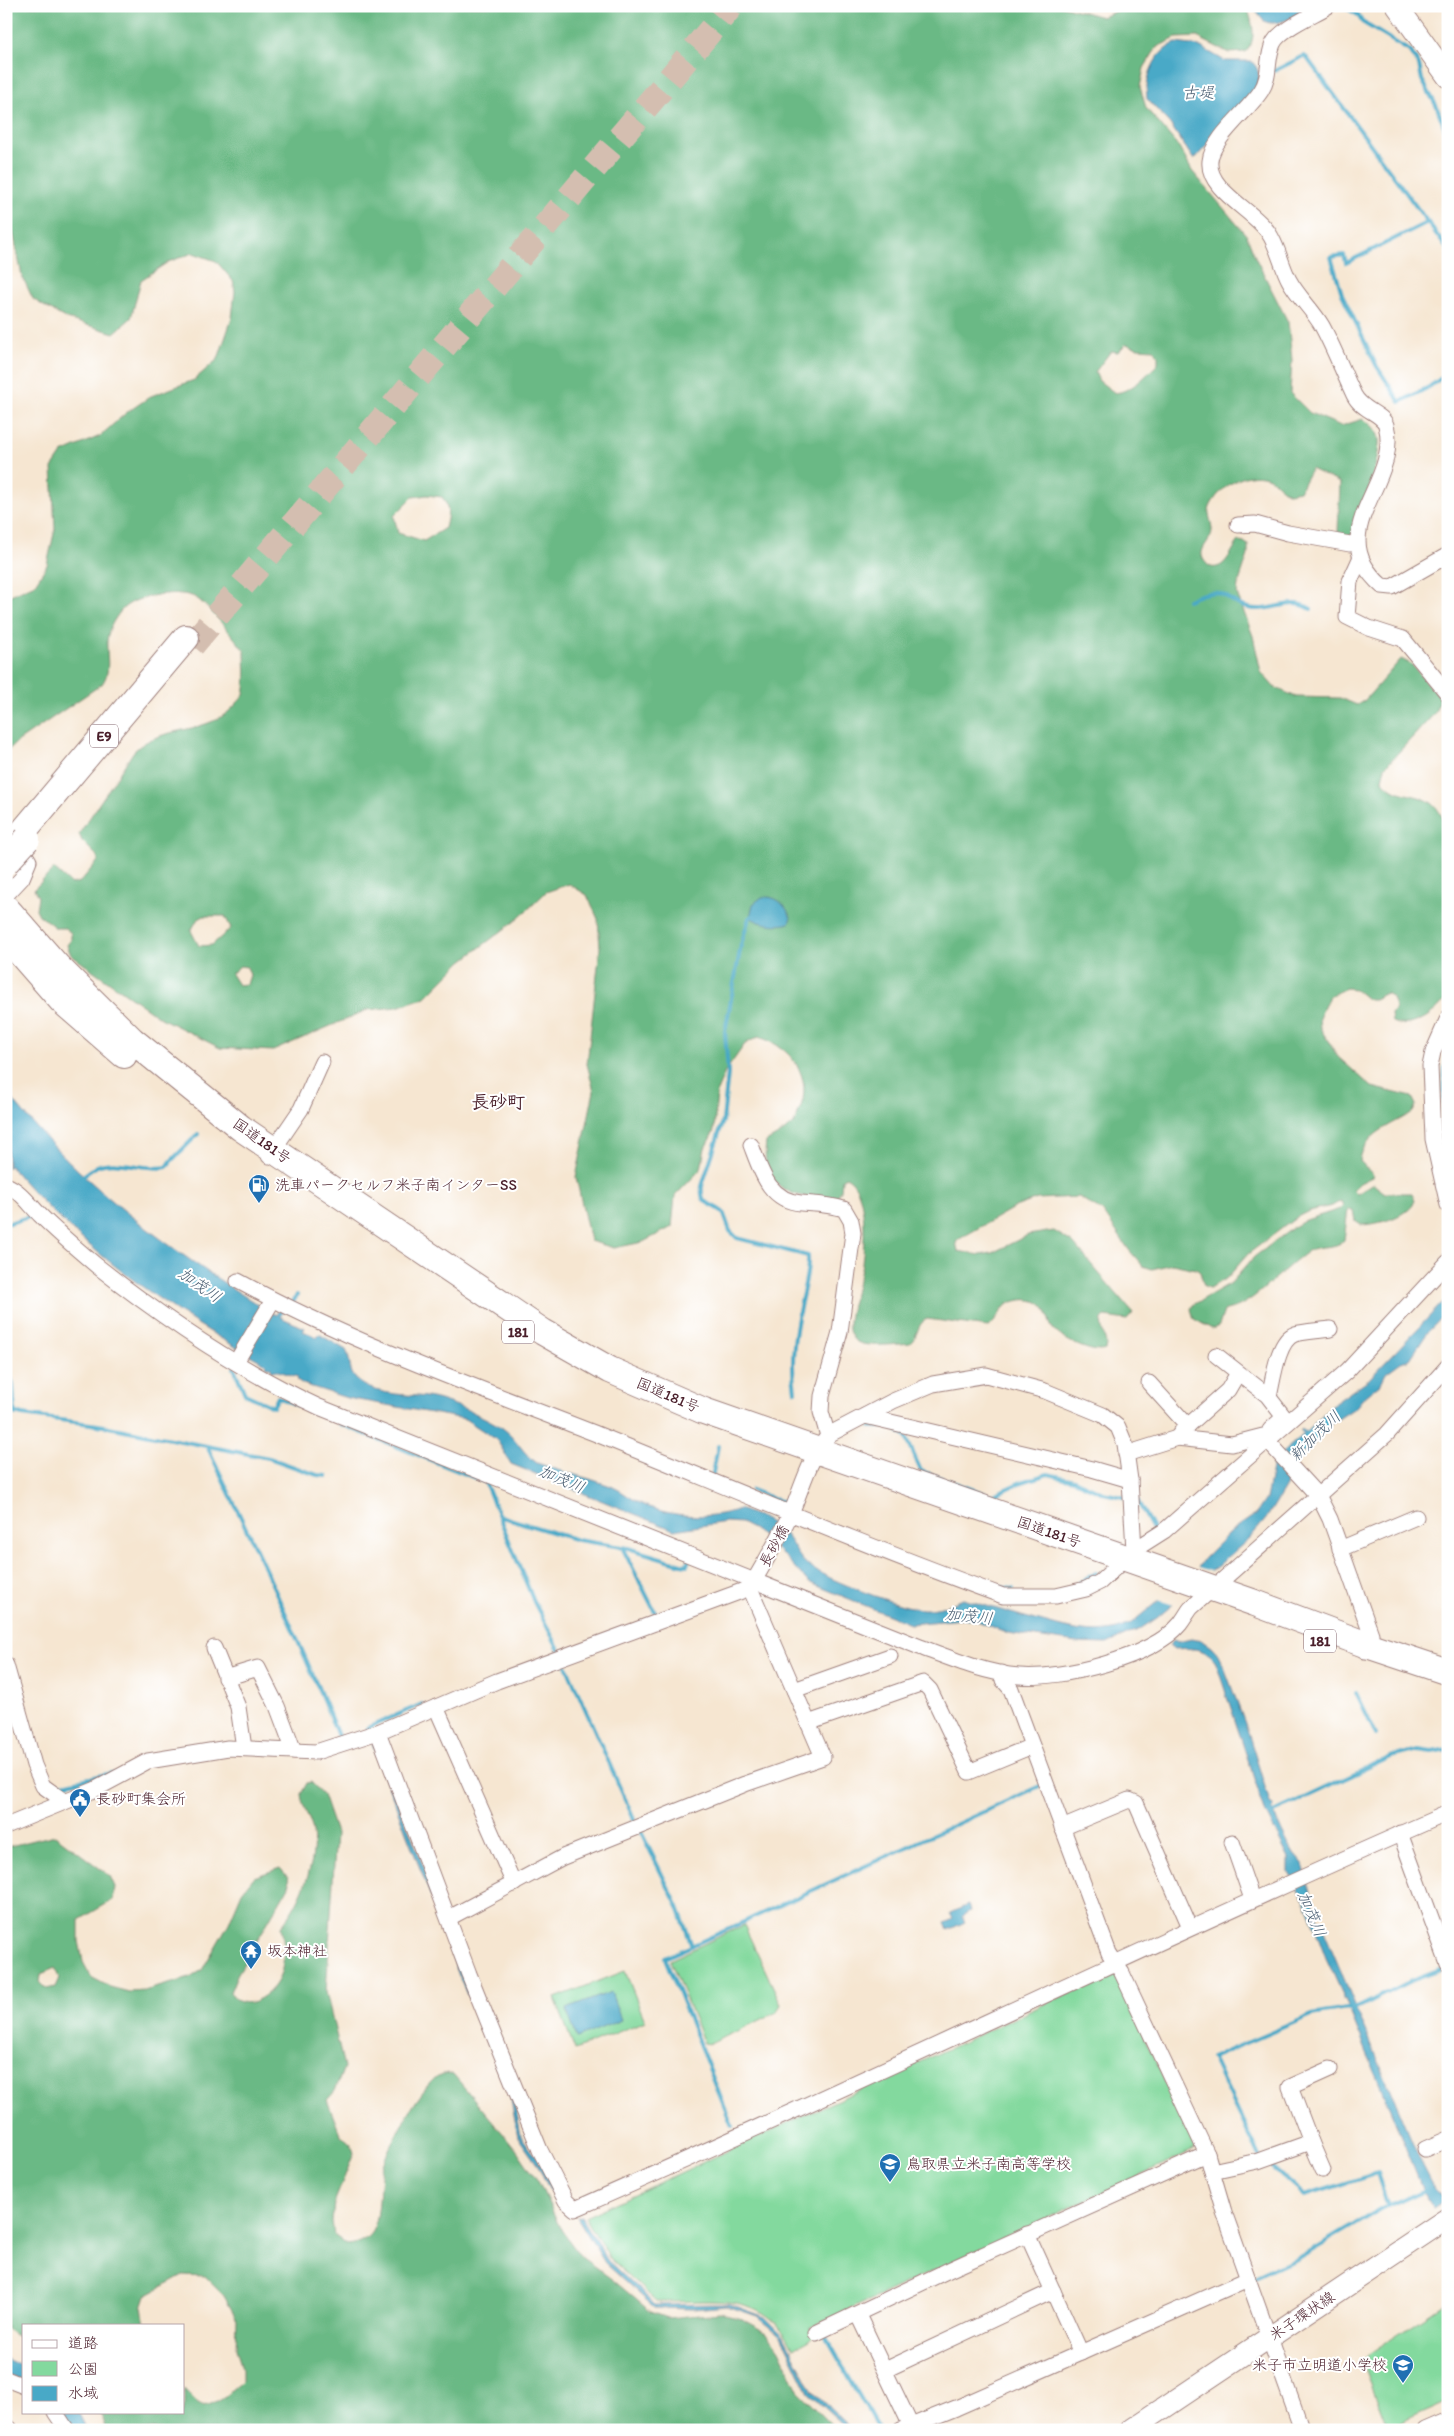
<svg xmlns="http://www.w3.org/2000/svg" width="1454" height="2436" font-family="Itim,'Klee One',sans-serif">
<rect width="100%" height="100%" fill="#fff"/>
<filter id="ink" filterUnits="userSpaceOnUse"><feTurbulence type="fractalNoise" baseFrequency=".02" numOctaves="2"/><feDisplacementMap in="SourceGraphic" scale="10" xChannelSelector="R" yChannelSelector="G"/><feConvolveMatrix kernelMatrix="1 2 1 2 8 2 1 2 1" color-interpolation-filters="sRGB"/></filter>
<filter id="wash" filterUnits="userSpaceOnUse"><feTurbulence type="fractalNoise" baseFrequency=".0096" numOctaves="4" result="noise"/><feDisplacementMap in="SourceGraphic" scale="20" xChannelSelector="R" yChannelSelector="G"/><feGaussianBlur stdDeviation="1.12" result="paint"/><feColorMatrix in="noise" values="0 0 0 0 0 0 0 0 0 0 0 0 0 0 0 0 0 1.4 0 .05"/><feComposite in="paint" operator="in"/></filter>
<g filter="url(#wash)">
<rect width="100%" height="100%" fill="#f6e6d1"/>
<g fill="#83d99e" stroke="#667c64">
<path d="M744,1925L781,2004L777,2012L710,2044L704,2043L670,1960Z"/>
<path d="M625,1971L645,2021L575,2050L555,1998Z"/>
<path d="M1114,1972L1196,2149L810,2328L814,2337L793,2349C765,2288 712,2303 657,2302L610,2259L585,2217Z"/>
<path d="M1448,2301V2401L1388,2428L1361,2359Z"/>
</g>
<g fill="#6ab985" stroke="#5a6c58" fill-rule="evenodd">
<path d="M6,6H1062L1102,17L1129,6H1247C1252,23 1258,38 1246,52L1229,53L1197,37L1176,38L1157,47L1144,68L1140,87L1146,108L1179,147L1192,171L1247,236L1256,259L1288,322L1292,360L1290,393L1310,413L1341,426L1363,419C1371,424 1378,430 1379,440C1381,455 1359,525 1350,538L1340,536L1338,532L1340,483L1311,469L1299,491L1289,493C1281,489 1275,480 1267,477C1245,470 1219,487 1210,507C1207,515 1212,522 1212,530C1212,543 1193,550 1207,564C1209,567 1213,568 1217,567C1227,565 1232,549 1239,541L1244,542L1248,545V555L1238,585L1237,594L1253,636L1261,672L1274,687L1296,697L1340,698L1357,705L1365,700L1401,659L1411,664L1440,697L1439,703L1434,714L1385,767L1382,779C1395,799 1419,791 1434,805C1441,812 1444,822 1448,830V995C1438,1012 1413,1031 1392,1022L1391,1014L1395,1009C1394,1002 1393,996 1386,993L1374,999H1367L1355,989L1346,988L1329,996L1319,1018L1320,1028L1338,1057L1372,1087L1412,1097L1416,1105L1413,1112C1393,1125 1363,1133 1360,1161L1374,1176L1358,1184L1353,1190L1357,1194L1373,1184L1385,1193H1412L1415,1201C1405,1218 1379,1224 1361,1225L1355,1221L1353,1210L1348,1209L1344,1240C1335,1250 1320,1244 1308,1251C1291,1263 1277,1278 1261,1291C1254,1297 1243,1305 1234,1308C1230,1309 1228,1309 1224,1311L1219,1326L1212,1329L1194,1319L1191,1309L1193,1305L1231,1283L1254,1257L1294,1227L1306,1220L1340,1209L1343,1206L1341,1201L1332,1206L1309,1211L1297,1217L1248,1254L1227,1278L1210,1288L1204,1286L1200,1272L1196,1269L1172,1264L1152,1269L1143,1266L1129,1250L1103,1212L1079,1197L1037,1199L1015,1207L961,1238L956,1242L958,1251L980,1255L992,1253L1028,1235L1054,1231L1073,1243L1133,1313L1127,1320L1105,1317L1102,1320C1099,1331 1109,1340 1105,1350C1093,1355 1061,1339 1053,1329C1049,1324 1049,1317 1046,1311C1040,1298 1024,1298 1012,1302C1000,1306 999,1321 988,1327L927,1319C916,1324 919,1336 910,1343C898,1344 867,1348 857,1342C853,1340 850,1334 849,1330C847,1314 860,1280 862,1263C865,1241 868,1188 846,1177L842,1179L841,1190L837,1197C797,1202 759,1189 766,1142C774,1137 785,1132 792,1125C796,1122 797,1116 799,1111C815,1078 790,1045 758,1037L745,1044L725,1072L717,1091L714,1131L705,1148L701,1169L675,1196L672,1227L643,1242L614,1248L590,1241L576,1177L594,1091L587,1064L600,948L598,919L587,895L569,884L546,892L519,918L462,961L426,997L397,1007L367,1010L273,1051L220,1048L159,1017L71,955L67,945L71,940V933L65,928H56L39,915L36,909L38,897L34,889L54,869L71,884L80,882L98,861V857L82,841L79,834L134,751C163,723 210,737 237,703C240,700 243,697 244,694C247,681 245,664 245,651C231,635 216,614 199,600C186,588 143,595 129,604C120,609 110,625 108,635C104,652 113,669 102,684L17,742L6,752V597L35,584L47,565L55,529L52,468L62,453L100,436L126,413L151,396L194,380L218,359L232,318L235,291L233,281L216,261L193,253L168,262L141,280L131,318L114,333L67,319L47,308L33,299L22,276L6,197ZM1126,344L1138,348L1154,349L1158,356V364C1145,376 1133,391 1115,393L1099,381L1095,372L1111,351L1118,352ZM427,495L442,497C450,507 448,516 445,528L424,541L398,533L394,516L413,497ZM204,916H225L231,928L212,945L199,946L191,931L197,920ZM240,966L247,967L250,975L247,984L238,985L231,974Z"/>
<path d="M311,1782L323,1795L336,1833L326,1992L344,2067L335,2091L327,2100L340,2134L351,2144L354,2153L334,2203L332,2221L334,2235L347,2245C358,2244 370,2239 374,2227C381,2211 378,2184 383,2166C387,2147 418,2094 433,2080C439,2074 445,2072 453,2074L516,2149L538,2181L562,2231L581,2257L613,2280L651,2312L668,2318L720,2313L738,2317L767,2333L779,2350L799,2392L837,2430H107L100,2412H184V2389C189,2394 195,2402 202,2405C211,2409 236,2388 242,2381V2368L236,2349L237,2319L224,2296L204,2276L183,2275L146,2295L142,2307L145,2325H24V2341L6,2329V1847L55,1835L110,1876L115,1887L113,1900L79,1920V1941L83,1962L91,1977L110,1987L129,1992L144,1991L190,1978L202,1970L229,1923L242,1892L254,1877L280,1868L288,1877L289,1886L237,1975L230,1992C242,2016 273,1995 280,1976C286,1959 284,1942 281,1926C301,1903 317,1862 313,1832C311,1819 302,1808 301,1794L307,1783ZM55,1968L59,1978L55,1987L47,1989L40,1982L41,1974Z"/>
</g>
<g fill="#48a9c7" stroke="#496479">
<path d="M1253,6H1316C1305,12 1274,30 1263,20C1259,16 1256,10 1253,6Z"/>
<path d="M1176,43L1199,46L1225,61H1251C1259,67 1261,79 1257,87L1194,160L1170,124L1147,99C1145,77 1154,52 1176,43Z"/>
<path d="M762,897C777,896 784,903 791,917L789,923C779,927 758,924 750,917L753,904Z"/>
<path d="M6,1091C78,1184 169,1249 268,1311L276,1315L279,1310L283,1312L280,1317L305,1328L303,1331L317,1337L319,1334L346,1350C351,1359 348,1371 356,1379C377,1399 413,1392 440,1400C459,1406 479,1414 496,1424C517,1435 519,1451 537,1463C561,1472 587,1477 611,1486C623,1491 632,1500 644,1505C672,1517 710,1520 739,1509C757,1516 775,1521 787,1537C795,1547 798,1558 810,1567C828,1580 902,1608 923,1609C936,1610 952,1604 963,1599L1025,1617C1059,1626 1096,1641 1130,1624L1197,1569L1204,1558L1230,1532L1256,1514L1266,1499L1273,1463L1277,1457L1304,1434L1300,1430L1302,1428L1306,1432L1332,1405L1369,1379L1448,1297V1311L1428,1332L1410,1359L1401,1362L1386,1373L1381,1383L1365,1396L1356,1407L1332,1423L1314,1444L1293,1461L1286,1486L1266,1519L1249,1539L1157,1618L1140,1629L1107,1644L1077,1643L1008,1633L975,1620L962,1619L910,1624L808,1582L784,1556L760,1533L741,1523L726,1522L674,1530L511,1464L497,1440L465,1419L347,1398L303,1384L297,1380L298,1377L275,1370L272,1372L271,1367H265L266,1364C172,1313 79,1248 10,1166L8,1168Z"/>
<path d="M1191,1639L1203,1641L1212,1647L1220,1656L1247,1729L1270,1803L1274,1806L1272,1808C1278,1824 1285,1839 1294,1854C1298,1859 1303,1863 1305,1870C1311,1881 1310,1895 1314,1907L1420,2160L1435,2189L1446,2200L1434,2208L1424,2193L1345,1999L1342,2000L1343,1995L1326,1958L1303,1896L1289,1873V1859L1265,1811L1216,1663C1206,1647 1191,1648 1174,1649L1169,1645L1174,1640L1178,1642Z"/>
<path d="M375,1743L514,2096L521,2136L542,2164L557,2200L555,2202L539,2167L518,2137L509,2089L460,1979L438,1915L372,1744Z"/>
<path d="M968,1905L970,1911L962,1916L965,1922L948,1930L945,1923L953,1919L950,1913Z"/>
<path d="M611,1992L621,2020L577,2038L566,2009Z"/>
<path d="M581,2216L608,2261L656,2305L730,2304L765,2317L783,2335L812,2390L853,2430H849L809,2393L781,2336L757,2316L727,2306L693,2309L655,2308L605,2263L577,2217Z"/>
<path d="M6,2359L24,2367V2382L6,2375Z"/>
<path d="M61,2412H78L87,2430H71Z"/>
</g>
<path fill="#f6e6d1" d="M1195,1566L1213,1572L1174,1605L1158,1600Z"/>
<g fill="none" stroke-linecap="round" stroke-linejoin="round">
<g stroke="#48a9c7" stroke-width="4">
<path d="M1343,6L1358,15L1362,22L1411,52L1419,65L1422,80L1437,107L1448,137"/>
<path d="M1274,71L1304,56L1307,58L1448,250"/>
<path d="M1428,222L1346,263L1344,255L1331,257L1342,294L1376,365L1400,402L1429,387L1448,373"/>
<path d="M1188,600C1232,579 1222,608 1257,609C1276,610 1293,597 1311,609"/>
<path d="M753,915L749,918L741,945L725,1032L728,1073L723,1121L702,1186C700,1206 709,1201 723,1212L730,1231L737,1238L808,1256C809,1271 804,1288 801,1302C795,1331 790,1361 795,1391"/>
<path d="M1443,1141L1445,1069L1448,1052"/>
<path d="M81,1177C86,1174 92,1169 97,1166C117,1158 147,1171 167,1167L171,1161L198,1134"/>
<path d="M6,1224L35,1215"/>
<path d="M292,1304L297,1295"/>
<path d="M6,1362L13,1385L15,1414"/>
<path d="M234,1368L245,1394L273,1407L278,1397L315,1413"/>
<path d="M6,1410L22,1415L98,1425L269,1458L317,1475L327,1476"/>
<path d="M340,1424L485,1482L534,1602L562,1655"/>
<path d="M871,1427H881"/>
<path d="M897,1430L906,1437L921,1471L991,1496L1019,1483L1048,1474L1074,1480L1103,1493L1128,1498"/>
<path d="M208,1448C253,1543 299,1638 338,1736L341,1738"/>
<path d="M712,1478L718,1446"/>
<path d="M752,1490L790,1505"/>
<path d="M1137,1500L1154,1531"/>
<path d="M500,1516L577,1540L628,1548L681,1564L687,1565L689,1560"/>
<path d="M622,1547L656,1614"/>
<path d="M1077,1584L1096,1573"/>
<path d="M998,1587L1013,1589"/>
<path d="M564,1661L636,1824"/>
<path d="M1356,1693L1376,1735"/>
<path d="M367,1728L422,1704"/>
<path d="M45,1777L59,1785L112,1773"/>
<path d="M1270,1814L1391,1757L1418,1750L1432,1752L1448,1749"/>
<path d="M640,1830L678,1907L692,1946"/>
<path d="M1211,2058L1312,2015L1359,2007L1411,1981L1446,1968"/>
<path d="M1212,2058L1260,2157"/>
<path d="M732,2126L665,1958L1042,1785"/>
<path d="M1268,2163L1305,2196L1378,2173L1389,2206"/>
<path d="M1254,2278L1296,2259L1381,2209L1427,2188"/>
<path d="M825,2336L879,2430"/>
</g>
</g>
</g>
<g filter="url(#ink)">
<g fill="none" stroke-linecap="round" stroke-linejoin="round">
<path stroke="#d4beb0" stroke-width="26" stroke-dasharray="26 13" stroke-linecap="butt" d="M192,645L731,6"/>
<g stroke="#a0827e" stroke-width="17">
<g id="street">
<path d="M1328,6C1314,15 1279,29 1273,44C1266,60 1271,76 1261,91C1248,111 1212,138 1210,161C1207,190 1253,210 1268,232C1278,246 1281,265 1289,280C1298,297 1313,310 1322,326C1334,348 1343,372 1354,395C1362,411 1382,413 1386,425C1402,484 1319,531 1382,586L1392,587L1448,555"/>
<path d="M1238,525L1255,524L1288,533L1350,544L1356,542"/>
<path d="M1360,559L1350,581L1347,617L1369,628L1403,639L1448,694"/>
<path d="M6,839L19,845L29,861L22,878L6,895"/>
<path d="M1448,1018L1433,1052L1430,1066L1433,1139L1448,1205"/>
<path d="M751,1145C761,1171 769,1201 801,1203C816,1204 829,1204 844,1209L851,1221L853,1233L840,1332L822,1396L821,1412L828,1436"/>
<path d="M269,1156L301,1109L322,1062"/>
<path d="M6,1185C21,1191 29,1204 40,1215C58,1233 78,1250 97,1266C167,1321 239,1370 319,1407L920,1647C952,1659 985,1673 1019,1676C1061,1680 1153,1657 1180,1624C1184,1619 1187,1613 1191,1608L1387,1434L1448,1366"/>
<path d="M238,1281C352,1343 474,1386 594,1433C730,1488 865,1546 1003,1596H1056L1086,1589L1100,1582L1134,1550L1164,1531L1347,1371L1448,1262"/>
<path d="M1216,1355L1267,1395L1284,1417L1270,1430"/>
<path d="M236,1362L273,1300"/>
<path d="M1149,1383L1188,1426"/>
<path d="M1269,1397C1273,1381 1277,1340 1295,1334C1306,1331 1318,1331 1330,1329"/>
<path d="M865,1416L1092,1469L1130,1480"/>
<path d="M1177,1438L1182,1431L1228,1390L1238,1373"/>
<path d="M1126,1454L1177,1438L1232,1444L1263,1436L1319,1497L1330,1519L1371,1634L1365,1651"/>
<path d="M1340,1549L1416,1517"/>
<path d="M214,1648L238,1707L244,1748"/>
<path d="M6,1665L34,1765L43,1786L64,1801"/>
<path d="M1002,1673L1003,1680L1011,1689L1109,1953L1122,1973L1207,2154L1224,2212L1302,2430"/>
<path d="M225,1678L258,1668L277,1706L294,1751"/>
<path d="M794,1690L890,1656"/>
<path d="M436,1707L514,1884"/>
<path d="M808,1723L923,1683L930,1690L969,1772L1032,1746"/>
<path d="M378,1732L469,1974L540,2150L566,2201L575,2209C868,2081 1155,1940 1448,1813"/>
<path d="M6,1826L94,1790L148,1761L228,1748L316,1752L378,1732L497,1681L750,1588C764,1563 779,1539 791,1513C803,1486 809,1457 830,1434L893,1401L933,1384L986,1375L1045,1391L1103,1415L1118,1427L1125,1444L1130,1480L1134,1550"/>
<path d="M1062,1828L1129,1800L1136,1803L1190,1927"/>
<path d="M1400,1833L1448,1964"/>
<path d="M1232,1842L1252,1899"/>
<path d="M449,1918L563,1857L745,1784L823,1757L750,1588"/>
<path d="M1311,2142L1323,2170"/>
<path d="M1425,2149L1448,2139"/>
<path d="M1212,2171L1258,2161L1311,2142L1290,2087L1330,2069"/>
<path d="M1027,2234L1081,2353"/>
<path d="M858,2315L911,2426"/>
<path d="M816,2333L951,2269L1207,2154"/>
<path d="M885,2370L1053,2291"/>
<path d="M6,2379L24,2386"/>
<path d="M55,2412L67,2430"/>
<path d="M6,2426L10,2430"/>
<path d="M901,2430L956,2408L1248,2279"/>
<path d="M1425,2430L1448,2420"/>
</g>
</g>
<g stroke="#a0827e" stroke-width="23">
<g id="secondary">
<path d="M1397,6L1448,77"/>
<path d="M1131,2430L1448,2218"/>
</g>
</g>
<g stroke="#a0827e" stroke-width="28">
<g id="highway">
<path d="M21,834L186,638"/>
<path d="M6,908L58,967L132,1040L241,1128L543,1332L610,1370L704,1411L1255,1603L1367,1645L1448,1672"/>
<path d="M6,937L62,1001L124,1055"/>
</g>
</g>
<use href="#street" stroke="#fff" stroke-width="15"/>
<use href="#secondary" stroke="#fff" stroke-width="21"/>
<use href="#highway" stroke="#fff" stroke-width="26"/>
<g stroke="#a0827e" stroke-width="28" stroke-linecap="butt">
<path id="highway-bridge" d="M6,862L27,839"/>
</g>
<use href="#highway-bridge" stroke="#fff" stroke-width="26"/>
</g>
</g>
<defs>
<g id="fuel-pin" transform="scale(1.125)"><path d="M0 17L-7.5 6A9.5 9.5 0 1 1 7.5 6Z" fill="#1f6fb2" stroke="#fff"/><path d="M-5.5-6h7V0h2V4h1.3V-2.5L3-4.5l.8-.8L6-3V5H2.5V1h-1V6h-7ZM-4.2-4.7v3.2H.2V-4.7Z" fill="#fff"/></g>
<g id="civic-pin" transform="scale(1.125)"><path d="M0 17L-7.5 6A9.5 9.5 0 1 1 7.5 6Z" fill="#1f6fb2" stroke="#fff"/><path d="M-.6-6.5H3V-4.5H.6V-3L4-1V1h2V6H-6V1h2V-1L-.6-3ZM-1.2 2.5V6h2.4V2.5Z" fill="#fff"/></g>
<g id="temple-pin" transform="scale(1.125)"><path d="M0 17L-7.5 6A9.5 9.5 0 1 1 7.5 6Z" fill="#1f6fb2" stroke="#fff"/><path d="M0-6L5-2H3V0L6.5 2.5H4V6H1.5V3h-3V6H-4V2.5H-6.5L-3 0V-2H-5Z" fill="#fff"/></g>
<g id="school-pin" transform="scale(1.125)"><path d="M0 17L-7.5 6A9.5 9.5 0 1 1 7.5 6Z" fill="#1f6fb2" stroke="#fff"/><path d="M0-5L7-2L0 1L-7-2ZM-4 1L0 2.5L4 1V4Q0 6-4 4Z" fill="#fff"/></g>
</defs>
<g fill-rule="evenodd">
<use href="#fuel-pin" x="259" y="1185"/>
<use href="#civic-pin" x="80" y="1799"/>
<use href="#temple-pin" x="251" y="1951"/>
<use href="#school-pin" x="890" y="2164"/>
<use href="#school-pin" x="1403" y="2365"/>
</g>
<g text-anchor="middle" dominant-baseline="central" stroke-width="4" stroke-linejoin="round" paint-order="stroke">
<g fill="#fff" stroke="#80626b" stroke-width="1">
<rect x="90" y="724.5" width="28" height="23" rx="4"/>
<rect x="502" y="1320.5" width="32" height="23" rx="4"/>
<rect x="1304" y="1629.5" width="32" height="23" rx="4"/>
</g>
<g font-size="14" font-weight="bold" fill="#4a1f2b">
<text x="104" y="736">E9</text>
<text x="518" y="1332">181</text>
<text x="1320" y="1641">181</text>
</g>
<g font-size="15" fill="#4a1f2b" stroke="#fff">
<text transform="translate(262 1141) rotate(35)">国道181号</text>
<text transform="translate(668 1395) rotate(23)">国道181号</text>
<text transform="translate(1049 1532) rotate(19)">国道181号</text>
<text transform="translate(774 1546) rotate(-62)">長砂橋</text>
<text transform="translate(1302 2316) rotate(-34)">米子環状線</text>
</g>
<g font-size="15" fill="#4a1f2b" stroke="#fff" text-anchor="start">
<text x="275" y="1185">洗車パークセルフ米子南インターSS</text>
<text x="96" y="1799">長砂町集会所</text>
<text x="267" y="1951">坂本神社</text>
<text x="906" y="2164">鳥取県立米子南高等学校</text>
<text x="1387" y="2365" text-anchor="end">米子市立明道小学校</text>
</g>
<g font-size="16" font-style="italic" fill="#495d71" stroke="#fff">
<text x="1198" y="92">古堤</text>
<text transform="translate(200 1285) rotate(35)">加茂川</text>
<text transform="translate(1315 1436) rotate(-44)">新加茂川</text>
<text transform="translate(562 1479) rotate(23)">加茂川</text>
<text transform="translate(969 1616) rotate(6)">加茂川</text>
<text transform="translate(1312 1914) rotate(67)">加茂川</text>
</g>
<g font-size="18" font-weight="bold" fill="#4a1f2b" stroke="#fff">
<text x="498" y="1102">長砂町</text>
</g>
</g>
<rect width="1454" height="2436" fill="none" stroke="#fff" stroke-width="25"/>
<rect x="22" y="2324" width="162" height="90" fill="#ffffff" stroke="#b7a5aa"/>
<rect x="32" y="2340" width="25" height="8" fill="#ffffff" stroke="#b7a5aa"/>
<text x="68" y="2348" font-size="15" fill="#4a1f2b">道路</text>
<rect x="32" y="2361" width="25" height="15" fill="#83d99e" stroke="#b7a5aa"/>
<text x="68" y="2374" font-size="15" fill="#4a1f2b">公園</text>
<rect x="32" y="2386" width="25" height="15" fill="#48a9c7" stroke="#b7a5aa"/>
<text x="68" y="2398" font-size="15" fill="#4a1f2b">水域</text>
</svg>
